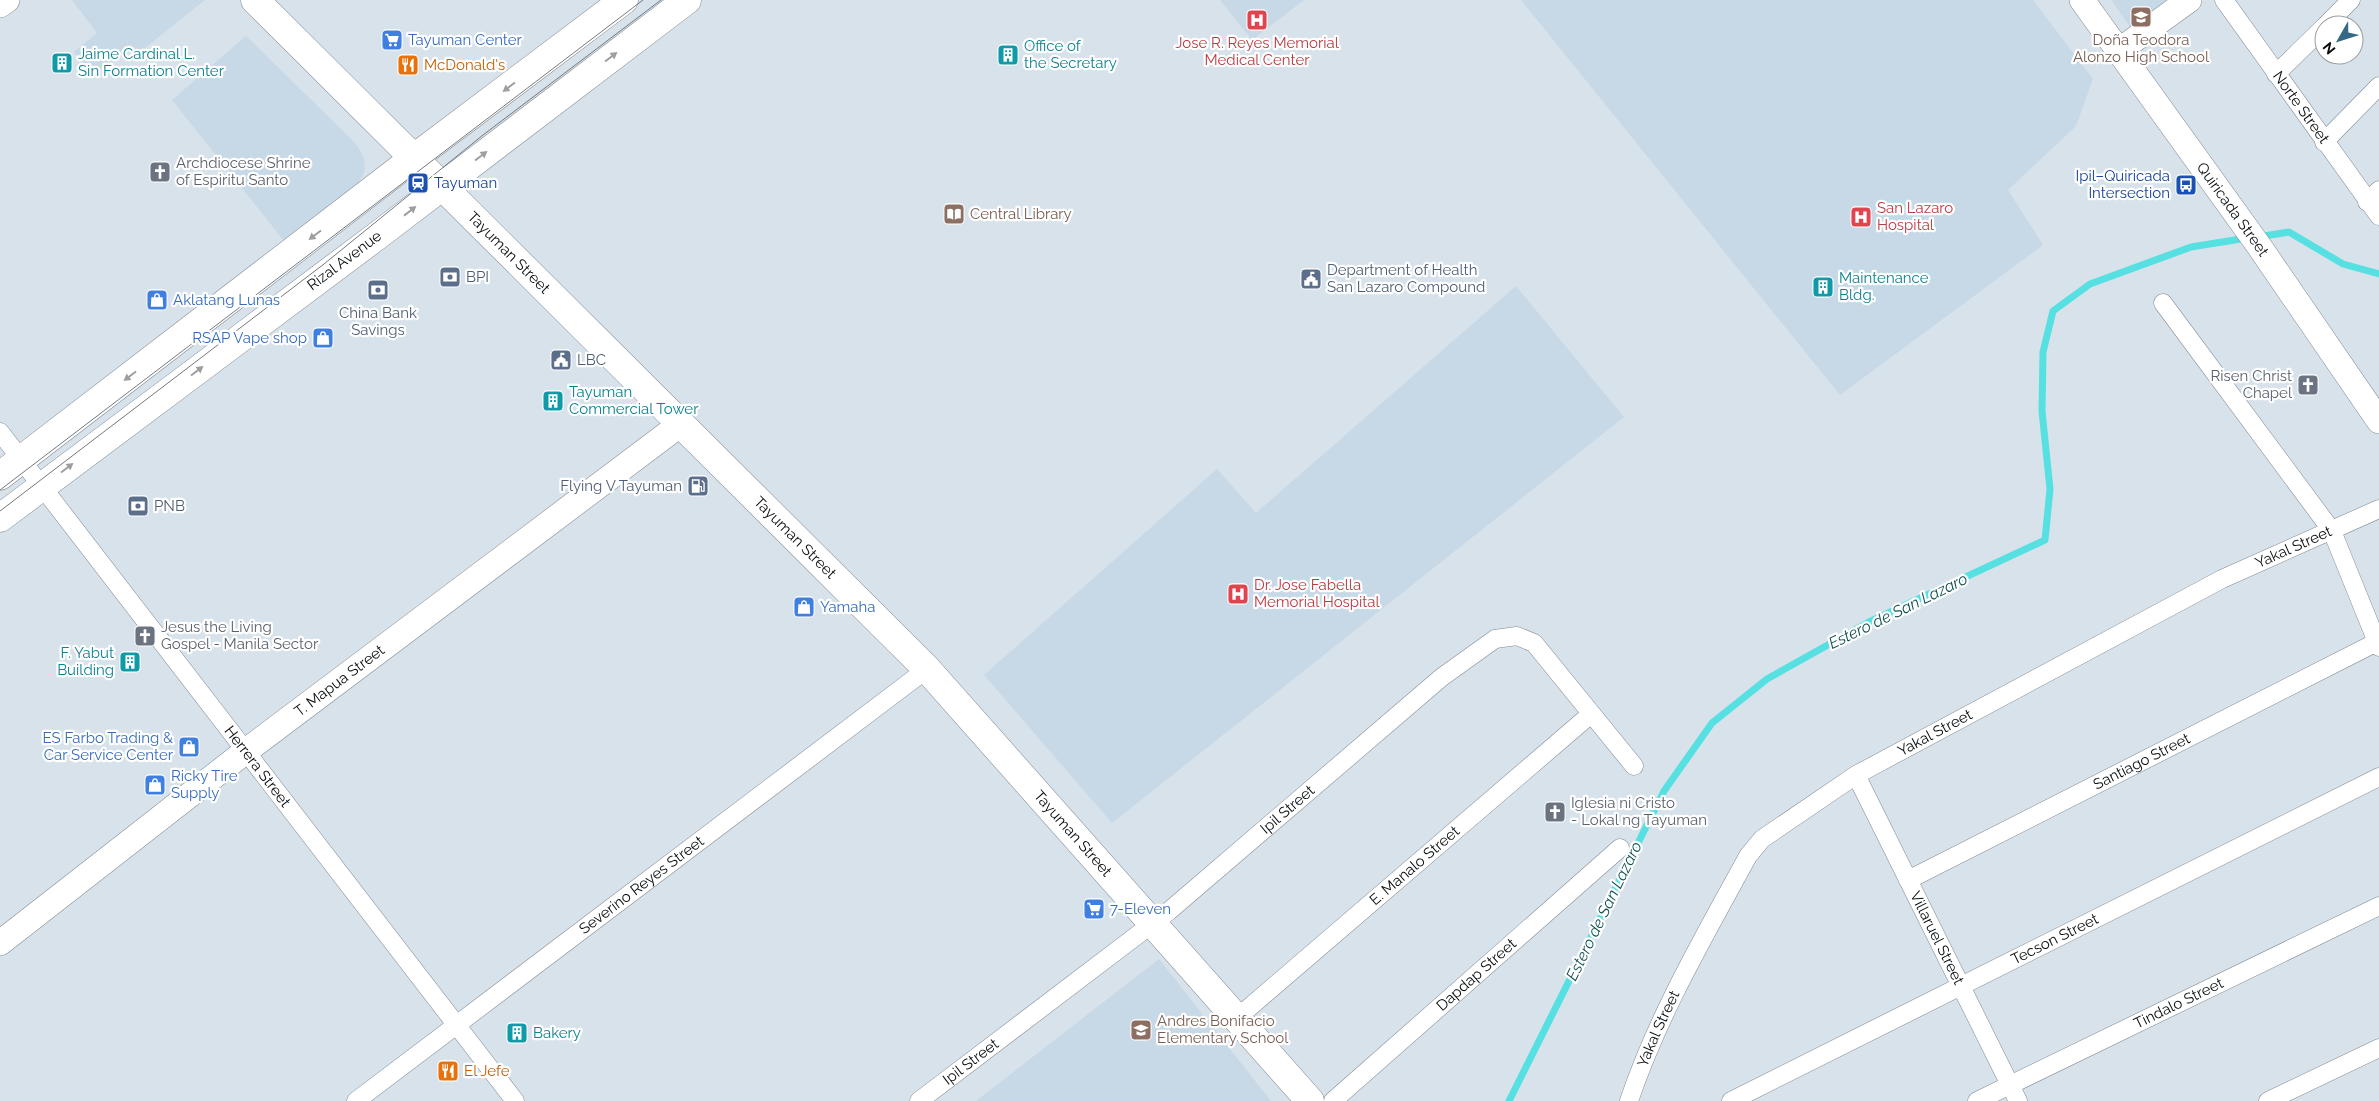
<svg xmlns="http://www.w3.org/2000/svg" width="2379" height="1101" font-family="Raleway,sans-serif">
<rect width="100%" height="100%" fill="#d8e2eb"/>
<g fill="#c7d8e6">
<path d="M72,0H205L141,51L127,52L92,74L74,52L97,33Z"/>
<path d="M1220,0H1304L1252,40Z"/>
<path d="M1521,0H2033L2093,79L2076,126L2008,190L2043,245L1840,395Z"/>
<path d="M2111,0H2182L2136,35Z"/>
<path d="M246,36L349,137L358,147L364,158L365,170L356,188L288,246L172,100Z"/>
<path d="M1516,286L1624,417L1112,823L984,675L1217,469L1256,513Z"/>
<path d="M1159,959L1271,1101H976Z"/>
</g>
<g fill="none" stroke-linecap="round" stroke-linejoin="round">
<g stroke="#56e0e1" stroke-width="7">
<path d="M2258,237L2289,232L2343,264L2379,274"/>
<path d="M1509,1101L1664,791L1712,723L1767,679L1869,622L2045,540L2050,489L2042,411L2043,352L2053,311L2090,284L2191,247L2247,238"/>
</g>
<g stroke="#808a92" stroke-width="19">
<g id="street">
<path id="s1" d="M2224,0L2379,216"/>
<path d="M2326,25L2351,0"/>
<path d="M2276,74L2324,27"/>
<path d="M2324,142L2379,86"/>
<path d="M2367,202L2379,190"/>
<path d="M2163,303L2332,531L2379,647"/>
<path id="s2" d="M0,432L515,1101"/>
<path id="s3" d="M1856,775L2018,1101"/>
<path id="s4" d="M1908,880L2377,642"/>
<path id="s5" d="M1237,1018L1591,714"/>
<path id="s6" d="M356,1101L927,669"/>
<path id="s7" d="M919,1101L1169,911L1442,677L1495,639L1517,636L1534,643L1634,766"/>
<path id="s8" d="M1333,1101L1620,848"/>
<path id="s9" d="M1629,1101C1658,1015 1705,935 1748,856L1762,839L1856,775L2222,579L2379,509"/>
<path id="s10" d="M1731,1101L2379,777"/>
<path id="s11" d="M1977,1101L2379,906"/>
<path d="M2268,1101L2379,1048"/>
</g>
</g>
<g stroke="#808a92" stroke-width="26">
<g id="secondary">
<path id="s12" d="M2082,0L2259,246L2379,421"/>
<path d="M0,5L7,0"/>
<path d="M2120,50L2189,0"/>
<path id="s13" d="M0,943L246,751L682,423"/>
</g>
</g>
<g stroke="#808a92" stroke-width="29">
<g id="primary">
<path id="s14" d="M255,0L927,669L1310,1101"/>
<path d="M0,476L414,158L624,0"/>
<path id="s15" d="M0,518L377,236L687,0"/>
</g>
</g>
<use href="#street" stroke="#fff" stroke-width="18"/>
<use href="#secondary" stroke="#fff" stroke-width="25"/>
<use href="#primary" stroke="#fff" stroke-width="28"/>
<g stroke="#72797e" stroke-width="1">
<path d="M0,490L643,0"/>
<path d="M0,511L324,264L483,135L661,0"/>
</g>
</g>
<defs><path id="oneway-solid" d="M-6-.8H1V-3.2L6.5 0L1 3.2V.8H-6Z" transform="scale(1.25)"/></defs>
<g fill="#9d9e9f">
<use href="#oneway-solid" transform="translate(611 57) rotate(-37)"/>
<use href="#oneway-solid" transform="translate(509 87) rotate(143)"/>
<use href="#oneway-solid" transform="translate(481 156) rotate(-37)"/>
<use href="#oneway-solid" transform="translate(410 211) rotate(-38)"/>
<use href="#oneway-solid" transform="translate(315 235) rotate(143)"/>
<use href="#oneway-solid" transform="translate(197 371) rotate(-37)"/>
<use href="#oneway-solid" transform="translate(130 376) rotate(143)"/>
<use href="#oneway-solid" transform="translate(67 468) rotate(-37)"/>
</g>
<defs>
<g id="school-square" transform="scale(1.125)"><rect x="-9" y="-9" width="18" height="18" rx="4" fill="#8d6e63" stroke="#fff"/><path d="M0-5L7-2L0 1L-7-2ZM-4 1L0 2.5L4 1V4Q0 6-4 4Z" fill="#fff"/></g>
<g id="hospital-square" transform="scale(1.125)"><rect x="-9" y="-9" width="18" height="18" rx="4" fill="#e0444e" stroke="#fff"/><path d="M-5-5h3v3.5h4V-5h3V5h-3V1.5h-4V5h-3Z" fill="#fff"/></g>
<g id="supermarket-square" transform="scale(1.125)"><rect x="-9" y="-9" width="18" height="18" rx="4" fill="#3f7fe0" stroke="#fff"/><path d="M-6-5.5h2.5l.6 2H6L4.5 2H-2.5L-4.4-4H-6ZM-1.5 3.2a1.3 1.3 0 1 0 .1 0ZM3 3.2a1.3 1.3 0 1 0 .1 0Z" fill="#fff"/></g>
<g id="building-square" transform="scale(1.125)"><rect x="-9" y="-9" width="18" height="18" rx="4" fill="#0f9aa8" stroke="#fff"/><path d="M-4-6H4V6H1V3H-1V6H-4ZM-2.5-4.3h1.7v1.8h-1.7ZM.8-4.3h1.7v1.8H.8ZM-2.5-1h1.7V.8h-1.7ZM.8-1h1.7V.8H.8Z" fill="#fff"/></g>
<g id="restaurant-square" transform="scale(1.125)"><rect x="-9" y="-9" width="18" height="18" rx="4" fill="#e8710a" stroke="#fff"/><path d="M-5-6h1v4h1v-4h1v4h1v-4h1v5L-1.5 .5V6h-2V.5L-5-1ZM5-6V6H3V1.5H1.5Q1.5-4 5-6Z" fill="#fff"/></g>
<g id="church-square" transform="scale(1.125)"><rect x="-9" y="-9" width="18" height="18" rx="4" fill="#6b7280" stroke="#fff"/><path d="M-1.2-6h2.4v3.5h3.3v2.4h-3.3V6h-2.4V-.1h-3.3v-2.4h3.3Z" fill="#fff"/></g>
<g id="station-square" transform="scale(1.125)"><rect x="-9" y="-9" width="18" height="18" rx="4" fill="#1a4fb4" stroke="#fff"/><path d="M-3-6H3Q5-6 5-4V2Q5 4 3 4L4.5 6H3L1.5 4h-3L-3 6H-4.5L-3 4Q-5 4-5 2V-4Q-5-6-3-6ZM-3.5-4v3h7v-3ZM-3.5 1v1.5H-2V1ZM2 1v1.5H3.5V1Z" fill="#fff"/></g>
<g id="bus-square" transform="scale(1.125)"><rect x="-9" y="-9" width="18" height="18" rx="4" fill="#1a4fb4" stroke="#fff"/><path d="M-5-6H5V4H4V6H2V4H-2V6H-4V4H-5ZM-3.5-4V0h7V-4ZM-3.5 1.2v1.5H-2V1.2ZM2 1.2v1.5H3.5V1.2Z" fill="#fff"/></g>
<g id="library-square" transform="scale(1.125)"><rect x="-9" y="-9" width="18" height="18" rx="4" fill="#8d6e63" stroke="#fff"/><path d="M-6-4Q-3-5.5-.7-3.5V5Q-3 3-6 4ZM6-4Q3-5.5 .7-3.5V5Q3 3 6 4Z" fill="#fff"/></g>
<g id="bank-square" transform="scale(1.125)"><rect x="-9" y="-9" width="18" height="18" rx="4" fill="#5c6f8a" stroke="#fff"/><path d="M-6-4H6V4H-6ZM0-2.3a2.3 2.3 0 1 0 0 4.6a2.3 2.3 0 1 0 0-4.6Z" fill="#fff"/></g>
<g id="civic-square" transform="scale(1.125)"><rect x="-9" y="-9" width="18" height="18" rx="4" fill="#5c6f8a" stroke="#fff"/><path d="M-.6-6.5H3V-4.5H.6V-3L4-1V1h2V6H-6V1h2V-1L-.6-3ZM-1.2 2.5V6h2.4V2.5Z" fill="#fff"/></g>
<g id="shop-square" transform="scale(1.125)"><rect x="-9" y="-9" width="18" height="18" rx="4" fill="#3f7fe0" stroke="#fff"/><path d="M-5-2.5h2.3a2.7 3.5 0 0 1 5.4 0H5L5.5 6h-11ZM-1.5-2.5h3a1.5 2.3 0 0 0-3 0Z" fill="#fff"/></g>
<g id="fuel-square" transform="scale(1.125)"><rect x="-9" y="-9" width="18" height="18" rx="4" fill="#5c6f8a" stroke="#fff"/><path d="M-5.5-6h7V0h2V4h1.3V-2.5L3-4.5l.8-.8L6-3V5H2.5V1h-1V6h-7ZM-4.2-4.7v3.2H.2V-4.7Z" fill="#fff"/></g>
</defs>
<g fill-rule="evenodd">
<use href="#school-square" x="2141" y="17"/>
<use href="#hospital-square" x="1257" y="20"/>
<use href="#supermarket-square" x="392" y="40"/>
<use href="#building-square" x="1008" y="55"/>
<use href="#building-square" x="62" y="63"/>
<use href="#restaurant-square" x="408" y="65"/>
<use href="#church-square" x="160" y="172"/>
<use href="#station-square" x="418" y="183"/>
<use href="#bus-square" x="2186" y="185"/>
<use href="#library-square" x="954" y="214"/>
<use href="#hospital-square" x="1861" y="217"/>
<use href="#bank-square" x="450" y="277"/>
<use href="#civic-square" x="1311" y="279"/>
<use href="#building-square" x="1823" y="287"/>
<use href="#bank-square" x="378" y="290"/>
<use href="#shop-square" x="157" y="300"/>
<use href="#shop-square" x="323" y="338"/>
<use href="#civic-square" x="561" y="360"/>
<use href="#church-square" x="2308" y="385"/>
<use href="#building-square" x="553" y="401"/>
<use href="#fuel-square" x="698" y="486"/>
<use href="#bank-square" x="138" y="506"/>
<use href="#hospital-square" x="1238" y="594"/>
<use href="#shop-square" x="804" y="607"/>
<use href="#church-square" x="145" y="636"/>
<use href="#building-square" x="130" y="662"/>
<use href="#shop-square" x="189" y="747"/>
<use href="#shop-square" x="155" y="785"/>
<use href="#church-square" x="1555" y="812"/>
<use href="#supermarket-square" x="1094" y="909"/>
<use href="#school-square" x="1141" y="1030"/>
<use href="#building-square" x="517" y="1033"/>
<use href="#restaurant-square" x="448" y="1071"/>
</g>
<g text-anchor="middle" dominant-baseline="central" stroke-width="4.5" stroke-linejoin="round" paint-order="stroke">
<g font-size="15" fill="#366cbe" stroke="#fff" text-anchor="start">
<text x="408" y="40">Tayuman Center</text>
<text x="173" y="300">Aklatang Lunas</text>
<text x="307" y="338" text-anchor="end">RSAP Vape shop</text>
<text x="820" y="607">Yamaha</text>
<text x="173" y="738" text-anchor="end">ES Farbo Trading &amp;<tspan x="173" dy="17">Car Service Center</tspan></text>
<text x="171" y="776">Ricky Tire<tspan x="171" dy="17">Supply</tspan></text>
<text x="1110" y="909">7-Eleven</text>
</g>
<g font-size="15" fill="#785e54" stroke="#fff" text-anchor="start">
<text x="2141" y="40" text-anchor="middle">Doña Teodora<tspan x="2141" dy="17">Alonzo High School</tspan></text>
<text x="970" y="214">Central Library</text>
<text x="1157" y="1021">Andres Bonifacio<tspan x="1157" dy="17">Elementary School</tspan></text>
</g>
<g font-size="15" fill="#be3a42" stroke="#fff" text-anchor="start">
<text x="1257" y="43" text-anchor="middle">Jose R. Reyes Memorial<tspan x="1257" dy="17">Medical Center</tspan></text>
<text x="1877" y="208">San Lazaro<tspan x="1877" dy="17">Hospital</tspan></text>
<text x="1254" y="585">Dr. Jose Fabella<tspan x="1254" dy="17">Memorial Hospital</tspan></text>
</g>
<g font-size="15" fill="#0d838f" stroke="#fff" text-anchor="start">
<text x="1024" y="46">Office of<tspan x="1024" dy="17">the Secretary</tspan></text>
<text x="78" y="54">Jaime Cardinal L.<tspan x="78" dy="17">Sin Formation Center</tspan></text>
<text x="1839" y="278">Maintenance<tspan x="1839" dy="17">Bldg.</tspan></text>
<text x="569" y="392">Tayuman<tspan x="569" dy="17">Commercial Tower</tspan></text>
<text x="114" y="653" text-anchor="end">F. Yabut<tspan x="114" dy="17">Building</tspan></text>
<text x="533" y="1033">Bakery</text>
</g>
<g font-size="15" fill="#c56008" stroke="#fff" text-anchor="start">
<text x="424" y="65">McDonald's</text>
<text x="464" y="1071">El Jefe</text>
</g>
<g font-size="15" fill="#090d0f" stroke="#fff">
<text stroke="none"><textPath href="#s1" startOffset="132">Norte Street</textPath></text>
<text stroke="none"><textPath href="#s12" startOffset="258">Quiricada Street</textPath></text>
<text stroke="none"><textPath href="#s14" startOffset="358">Tayuman Street</textPath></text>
<text stroke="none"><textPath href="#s15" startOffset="430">Rizal Avenue</textPath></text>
<text stroke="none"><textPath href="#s14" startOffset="762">Tayuman Street</textPath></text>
<text stroke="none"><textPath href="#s9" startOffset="902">Yakal Street</textPath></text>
<text stroke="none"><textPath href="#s13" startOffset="429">T. Mapua Street</textPath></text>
<text stroke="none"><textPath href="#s9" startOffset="498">Yakal Street</textPath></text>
<text stroke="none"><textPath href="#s4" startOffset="262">Santiago Street</textPath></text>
<text stroke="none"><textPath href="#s2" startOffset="422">Herrera Street</textPath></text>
<text stroke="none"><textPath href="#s7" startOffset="470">Ipil Street</textPath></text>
<text stroke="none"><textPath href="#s14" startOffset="1168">Tayuman Street</textPath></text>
<text stroke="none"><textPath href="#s5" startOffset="234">E. Manalo Street</textPath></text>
<text stroke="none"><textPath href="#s6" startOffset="358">Severino Reyes Street</textPath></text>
<text stroke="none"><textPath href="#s3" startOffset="182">Villaruel Street</textPath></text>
<text stroke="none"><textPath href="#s10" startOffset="362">Tecson Street</textPath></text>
<text stroke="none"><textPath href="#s8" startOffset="191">Dapdap Street</textPath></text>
<text stroke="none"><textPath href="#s11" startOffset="224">Tindalo Street</textPath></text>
<text stroke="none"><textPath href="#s9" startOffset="78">Yakal Street</textPath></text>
<text stroke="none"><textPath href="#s7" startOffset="65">Ipil Street</textPath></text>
</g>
<g font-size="15" fill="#5b616d" stroke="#fff" text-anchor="start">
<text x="176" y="163">Archdiocese Shrine<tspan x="176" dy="17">of Espiritu Santo</tspan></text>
<text x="2292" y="376" text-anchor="end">Risen Christ<tspan x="2292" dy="17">Chapel</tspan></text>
<text x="161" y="627">Jesus the Living<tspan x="161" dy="17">Gospel - Manila Sector</tspan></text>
<text x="1571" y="803">Iglesia ni Cristo<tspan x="1571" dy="17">- Lokal ng Tayuman</tspan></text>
</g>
<g font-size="15" fill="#164399" stroke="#fff" text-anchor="end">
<text x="2170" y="176">Ipil–Quiricada<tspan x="2170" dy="17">Intersection</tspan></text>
<text x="434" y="183" text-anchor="start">Tayuman</text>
</g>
<g font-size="15" fill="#4e5e75" stroke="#fff" text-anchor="start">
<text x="1327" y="270">Department of Health<tspan x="1327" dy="17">San Lazaro Compound</tspan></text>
<text x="466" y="277">BPI</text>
<text x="378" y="313" text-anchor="middle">China Bank<tspan x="378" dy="17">Savings</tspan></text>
<text x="577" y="360">LBC</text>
<text x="682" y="486" text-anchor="end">Flying V Tayuman</text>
<text x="154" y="506">PNB</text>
</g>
<g font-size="16" font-style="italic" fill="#135050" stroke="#fff">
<text transform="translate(1898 611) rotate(-26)">Estero de San Lazaro</text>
<text transform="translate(1604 911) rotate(-64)">Estero de San Lazaro</text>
</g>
</g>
<g transform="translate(2339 40) rotate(231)"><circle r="24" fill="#ffffff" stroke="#9d9e9f"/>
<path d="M0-4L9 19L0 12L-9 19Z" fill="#346985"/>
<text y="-8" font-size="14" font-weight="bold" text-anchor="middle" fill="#090d0f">N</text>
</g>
</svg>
